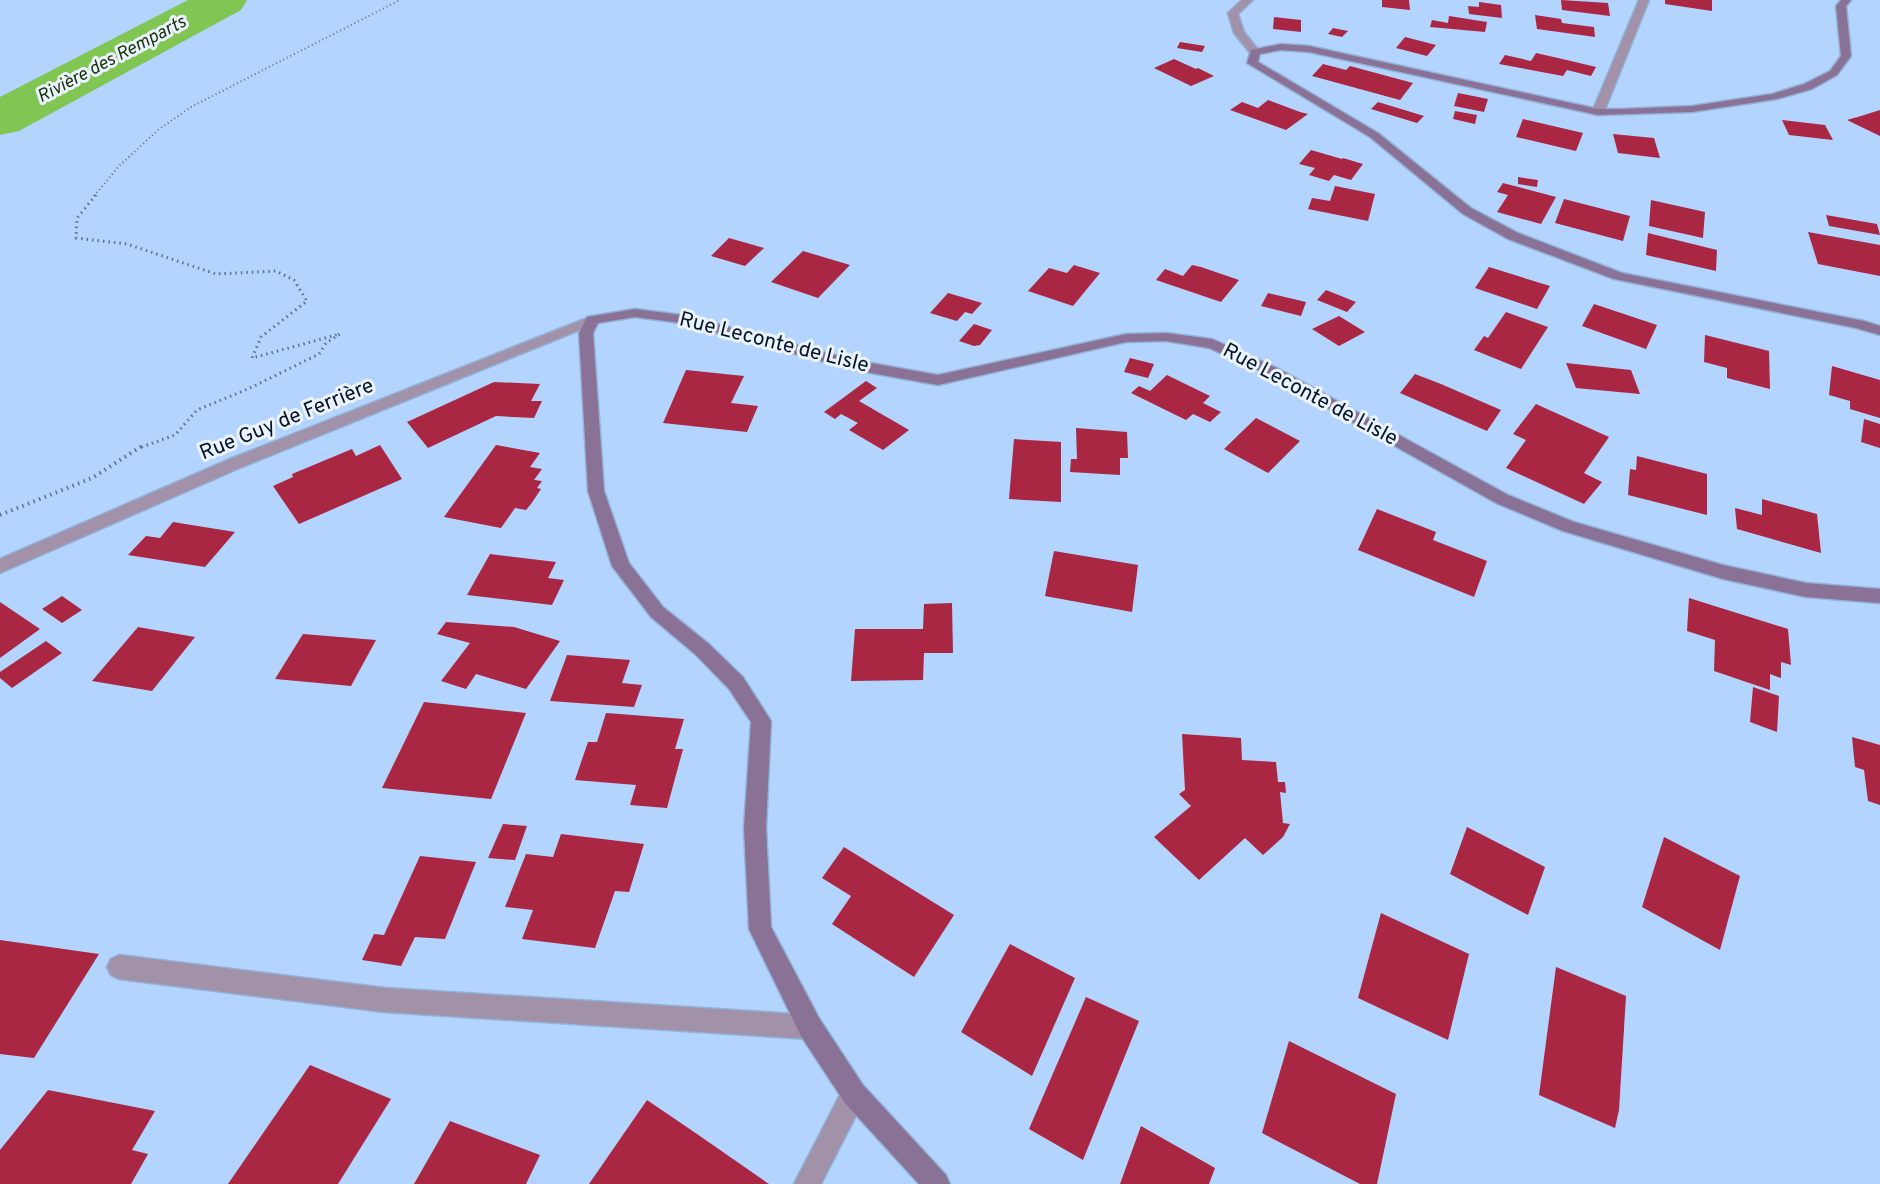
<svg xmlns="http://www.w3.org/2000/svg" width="1880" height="1184" font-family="Overpass,sans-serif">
<rect width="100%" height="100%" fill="#b3d4fe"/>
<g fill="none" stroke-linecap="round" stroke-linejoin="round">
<path fill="#81c653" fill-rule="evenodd" d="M188,0H247L241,10L19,131L0,135V97Z"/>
</g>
<g fill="#a92742">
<path d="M1382,0H1409L1410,10L1382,7Z"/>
<path d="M1561,0L1608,3L1610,16L1562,10Z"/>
<path d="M1665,0H1712V11L1665,4Z"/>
<path d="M1479,2L1501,5L1502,18L1469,14L1468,6L1479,7Z"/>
<path d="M1535,15L1561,19L1562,23L1594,27L1595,37L1537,29Z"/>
<path d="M1449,16L1487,22L1485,32L1430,27L1432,20L1448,23Z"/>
<path d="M1274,17L1301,20V32L1273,29Z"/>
<path d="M1333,28L1348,31L1342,37L1328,34Z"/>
<path d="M1405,37L1436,45L1427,56L1396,48Z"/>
<path d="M1180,42L1205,46L1202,52L1177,48Z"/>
<path d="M1536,53L1571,61L1596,67L1591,76L1567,70L1563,76L1499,64L1505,55L1531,61Z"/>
<path d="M1174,59L1196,69L1198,68L1214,76L1191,86L1154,68Z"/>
<path d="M1323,64L1346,70L1350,66L1413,83L1400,100L1312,76Z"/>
<path d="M1458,93L1488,99L1484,112L1454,106Z"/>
<path d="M1268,100L1300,112L1308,114L1286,130L1230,110L1242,102L1258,108Z"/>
<path d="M1378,102L1424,116L1417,123L1371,109Z"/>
<path d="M1880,110V136L1847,120L1861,116Z"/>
<path d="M1455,111L1477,115L1475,124L1453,119Z"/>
<path d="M1523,119L1583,133L1576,151L1516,137Z"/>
<path d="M1782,120L1825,125L1833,140L1789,135Z"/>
<path d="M1613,134L1654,138L1660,158L1618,153Z"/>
<path d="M1311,150L1342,159L1343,158L1363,164L1351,180L1334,175L1329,181L1309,175L1315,168L1299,164Z"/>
<path d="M1518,177L1538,180L1537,187L1518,184Z"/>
<path d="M1503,183L1556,197L1541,224L1497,212L1508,195L1497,192Z"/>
<path d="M1335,186L1375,194L1368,221L1308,209L1312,198L1330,201Z"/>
<path d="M1564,199L1630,216L1623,241L1555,223Z"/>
<path d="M1651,200L1705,212L1703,238L1649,226Z"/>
<path d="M1826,215L1877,224L1880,235L1829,226Z"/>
<path d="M1808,232L1880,245V276L1818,264Z"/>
<path d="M1648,233L1717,250L1716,271L1646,255Z"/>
<path d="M729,238L764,248L745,266L711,256Z"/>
<path d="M803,251L850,265L818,298L771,282Z"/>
<path d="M1074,265L1100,273L1073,306L1028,291L1049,268L1067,273Z"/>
<path d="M1192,265L1201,267L1239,280L1221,302L1156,280L1165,269L1183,276Z"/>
<path d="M1489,267L1550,286L1537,309L1475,288Z"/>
<path d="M1326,290L1356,302L1347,312L1317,300Z"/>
<path d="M948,293L982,303L972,314L965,312L957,321L930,313Z"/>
<path d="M1268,293L1306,302L1301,316L1261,306Z"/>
<path d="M1594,304L1657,325L1646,349L1582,326Z"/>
<path d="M1506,312L1548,327L1521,369L1474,350L1484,336L1488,338Z"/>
<path d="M1339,316L1365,332L1339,346L1312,329Z"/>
<path d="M974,324L992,330L980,345L974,346L959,341Z"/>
<path d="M1705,335L1769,351L1770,389L1727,378V368L1704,362Z"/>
<path d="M1130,358L1154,364L1148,378L1124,372Z"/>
<path d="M1566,363L1631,370L1640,394L1576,388Z"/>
<path d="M1832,366L1880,380V418L1850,409V401L1829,395Z"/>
<path d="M686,370L744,376L731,403L758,406L747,432L663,423Z"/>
<path d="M1415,374L1441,384L1501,410L1487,431L1400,393Z"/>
<path d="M1167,375L1210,396L1203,403L1221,412L1210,422L1193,414L1186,420L1131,393L1139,386L1150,391Z"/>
<path d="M866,381L877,388L859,401L909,430L883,450L849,430L858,423L841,414L835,419L824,412Z"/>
<path d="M494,382L540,384L531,401H542L534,418L496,416L428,448L407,422Z"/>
<path d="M1536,404L1609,437L1584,473L1602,482L1584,504L1506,468L1526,440L1513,434Z"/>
<path d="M1256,418L1300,441L1268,473L1224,449Z"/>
<path d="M1864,419L1880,424V448L1861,442Z"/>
<path d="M1076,428L1127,432L1128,458H1120V475L1070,472L1071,459H1077Z"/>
<path d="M1014,439L1061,442V502L1009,499Z"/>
<path d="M380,445L402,479L299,524L273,486L293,477L292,474L352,449L356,456Z"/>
<path d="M496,445L540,453L530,467L542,469L534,480L542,481L537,488L541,489L531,504L526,510L515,508L501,528L444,517Z"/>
<path d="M1637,456L1707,474V515L1628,495L1630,469L1636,470Z"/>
<path d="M1762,499L1817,514L1821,553L1737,529L1735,508L1762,515Z"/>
<path d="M1377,509L1436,532L1433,540L1487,561L1474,597L1358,550Z"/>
<path d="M173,522L235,532L205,567L128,555L146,536L160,538Z"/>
<path d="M1054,551L1138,565L1132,612L1045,596Z"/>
<path d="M490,554L556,562L548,578L564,580L552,605L467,595Z"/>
<path d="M62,596L82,610L62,623L42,609Z"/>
<path d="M1689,598L1788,629L1791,665L1781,662V678L1770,674V690L1714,671L1715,640L1687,631Z"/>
<path d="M0,602L40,629L0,658Z"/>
<path d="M952,603L953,653H924L923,680L851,681L855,629H923L924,604Z"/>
<path d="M446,622L514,627L560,641L526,689L476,674L466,689L441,681L470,643L437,634Z"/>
<path d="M138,627L195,637L152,691L92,681Z"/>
<path d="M303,634L376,640L351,686L275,679Z"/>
<path d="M46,641L62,653L12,688L0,678V672Z"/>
<path d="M567,655L630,660L622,683L642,685L634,707L550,701Z"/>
<path d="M1753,687L1779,696L1777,732L1750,722Z"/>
<path d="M424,702L526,713L491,799L382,788Z"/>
<path d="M606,713L684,719L675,749H683L667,808L630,805L636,785L575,780L588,742H597Z"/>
<path d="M1182,734L1241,738L1242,760L1276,762L1278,782H1285L1286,793L1280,792L1283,823L1290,824L1283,837L1263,855L1245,838L1199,880L1154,837L1191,806L1179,794L1185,790Z"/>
<path d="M1852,737L1880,745V805L1868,801L1864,770L1855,767Z"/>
<path d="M503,824L527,826L515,860L488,858Z"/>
<path d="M1467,827L1545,867L1528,915L1450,874Z"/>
<path d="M561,834L644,844L629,892L615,891L595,948L522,939L533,910L505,907L526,854L553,857Z"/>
<path d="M1664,837L1740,876L1720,950L1642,907Z"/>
<path d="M844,847L954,915L914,977L832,924L851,896L822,878Z"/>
<path d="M420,856L476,862L445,939L415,937L401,966L362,960L374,934L384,935Z"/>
<path d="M1381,913L1469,954L1448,1040L1358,998Z"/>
<path d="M0,940L99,954L34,1058L0,1054Z"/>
<path d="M1010,944L1075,978L1032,1076L961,1032Z"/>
<path d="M1556,967L1626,996L1619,1110L1615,1128L1539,1095Z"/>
<path d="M1086,997L1139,1021L1083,1160L1029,1129Z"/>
<path d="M1289,1041L1396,1094L1377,1184H1360L1262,1133Z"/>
<path d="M310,1065L391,1099L338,1184H228Z"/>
<path d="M48,1090L155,1111L132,1150L148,1154L131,1184H0V1150Z"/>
<path d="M647,1100L697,1134L769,1184H589Z"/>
<path d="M450,1121L540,1155L526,1184H414Z"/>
<path d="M1141,1126L1215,1168L1209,1184H1120Z"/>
</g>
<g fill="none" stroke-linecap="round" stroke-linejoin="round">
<g stroke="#94b2d7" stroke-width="3">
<path id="lane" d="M1639,0H1649L1604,112L1598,115L1594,114L1592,112Z"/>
</g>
<g stroke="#94b2d7" stroke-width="3">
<g id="street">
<path d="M1242,0H1253L1238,14L1244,32L1260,52L1259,54H1251L1234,33L1228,13Z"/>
<path d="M592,316L599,320L597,323L242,467L0,573V559L230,459Z"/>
<path d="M119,955L385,988L810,1015L819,1018L822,1027L819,1036L810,1039L385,1012L119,979L111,975L107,967L111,959Z"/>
<path d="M854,1081L863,1085L867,1094L821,1184H794L845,1085Z"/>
</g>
</g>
<g stroke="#94b2d7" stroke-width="3">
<g id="secondary">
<path d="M1841,0H1851L1846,6L1851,56L1837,75L1812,89L1777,99L1692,112L1598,115L1309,52L1281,50L1260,54L1258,62L1378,133L1471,208L1518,233L1622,273L1864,321L1880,326V335L1856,328L1614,279L1508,239L1463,214L1370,137L1247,63L1251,50L1281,44L1309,46L1598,109H1621L1692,106L1772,94L1804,84L1830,71L1841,56L1836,6Z"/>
<path d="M635,309L682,315L854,360L938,375L1126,334L1166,333L1212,339L1277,368L1508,495L1574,522L1723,565L1806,583L1880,589V603L1806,597L1723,579L1563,531L1496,503L1267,374L1209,348L1166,341L1126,342L938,385L854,370L681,323L635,317L598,323L593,333L604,491L629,563L663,607L709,644L743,677L771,721L766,828L771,927L819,1018L863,1085L946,1175L950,1184H919L845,1103L801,1036L749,929L744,828L751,722L729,689L695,654L651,617L612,566L588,491L579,333L587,317Z"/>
</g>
</g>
<path stroke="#5b7291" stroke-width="2" stroke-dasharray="1 3" stroke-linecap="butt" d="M94,196L119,166L158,130L191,107L400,0"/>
<path stroke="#5b7291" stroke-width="3" stroke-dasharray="1.5 4" stroke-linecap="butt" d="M96,195L77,218L76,238L127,244L216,274L276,271L294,280L307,301L261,337L252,358L340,334L326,343L319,354L248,389L197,410L175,435L139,448"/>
<path stroke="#5b7291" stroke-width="4" stroke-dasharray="1.5 4.5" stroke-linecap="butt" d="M0,515L92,478L142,446"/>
<use href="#lane" fill="#a191a9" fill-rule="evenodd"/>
<use href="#street" fill="#a191a9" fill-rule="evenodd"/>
<use href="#secondary" fill="#897295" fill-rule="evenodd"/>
</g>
<g text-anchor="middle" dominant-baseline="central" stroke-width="6" stroke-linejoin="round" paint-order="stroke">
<g font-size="18" font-style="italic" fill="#183203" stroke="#eaf3fe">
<text transform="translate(112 60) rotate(-28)">Rivière des Remparts</text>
</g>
<g font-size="21" fill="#071528" stroke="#eaf3fe">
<text transform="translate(774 343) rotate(14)">Rue Leconte de Lisle</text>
<text transform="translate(1310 395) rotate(28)">Rue Leconte de Lisle</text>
<text transform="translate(287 420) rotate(-22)">Rue Guy de Ferrière</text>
</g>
</g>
</svg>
